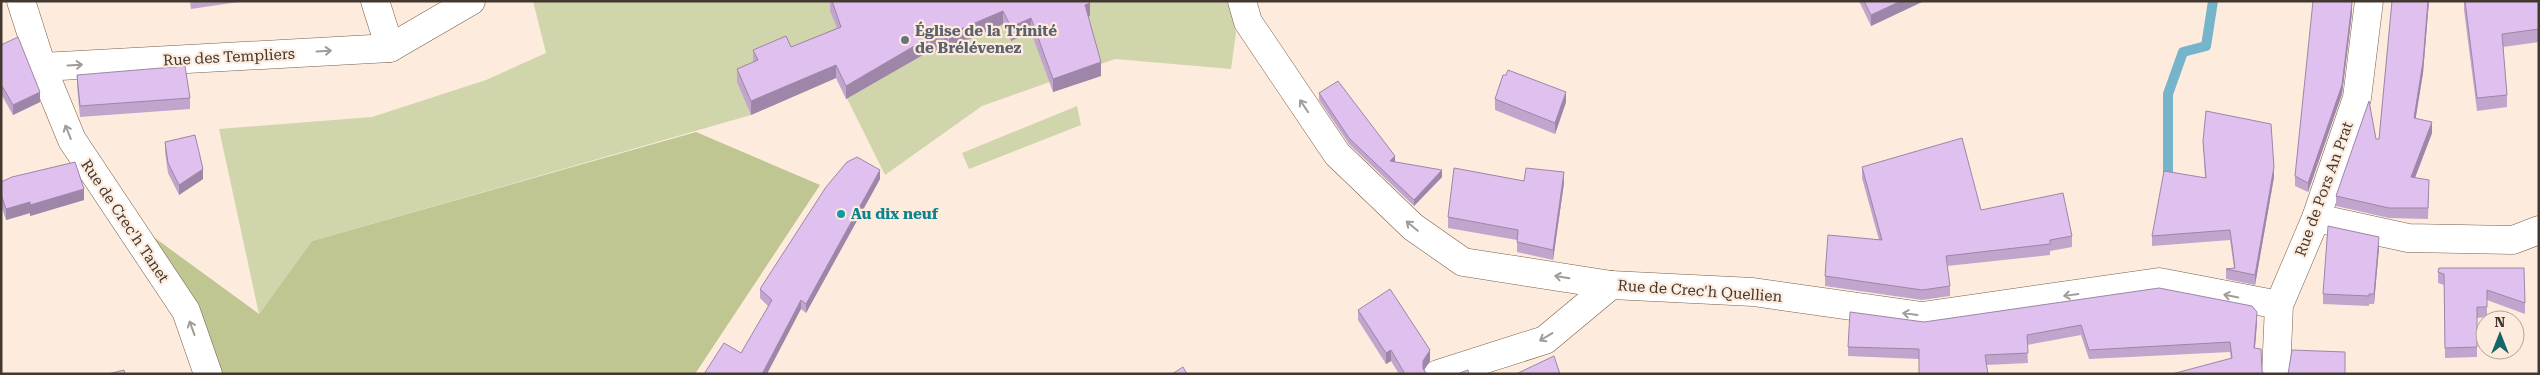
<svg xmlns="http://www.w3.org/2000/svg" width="2540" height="375" font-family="'Roboto Serif',serif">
<rect width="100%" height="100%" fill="#fdecde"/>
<g fill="#d0d5ac">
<path d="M533,1H1228L1236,33L1231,69L1115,59L982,106L885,175L822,48L738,82L751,115L312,241L259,314L219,129L372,117L486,80L546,53Z"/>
<path d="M1077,106L1081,125L969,169L962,153Z"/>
</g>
<path fill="#bfc691" d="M696,132L820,185L695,374H221L144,230L259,314L312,241Z"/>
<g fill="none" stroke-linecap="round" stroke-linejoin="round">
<path stroke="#76b4cb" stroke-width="10" d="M2168,175V94L2183,52L2206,46L2213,1"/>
<g stroke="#775f4a" stroke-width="29">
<g id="minor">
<path d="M21,1L42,67L390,48L471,1"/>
<path d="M375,1L390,48"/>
<path d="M1242,1L1248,22L1337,154L1413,227L1463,262L1611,285L1753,292L1922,316L2159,282L2279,305"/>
<path d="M42,67L72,140L186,311L208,374"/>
<path d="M2316,218L2408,238L2513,240L2539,230"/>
<path d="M1438,374L1545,340L1611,285"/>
<path d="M2276,374L2279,305L2316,218L2357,98L2369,1"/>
</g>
</g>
<use href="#minor" stroke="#fff" stroke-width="28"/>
</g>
<g fill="#c1a5cd">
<path d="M190,1H245L191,9Z"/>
<path d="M830,1H1089L1090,16L1088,17L1101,76L1053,92L1031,32L1011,41L1003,24L949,48L948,45L930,55L928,52L846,99L836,78L751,115L737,82V69L753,62V50L791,47L837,28L830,11Z"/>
<path d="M1859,1H1924L1871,26Z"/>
<path d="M2392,1H2429L2423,73L2415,119L2432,133L2415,178L2429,191L2428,219L2389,218L2336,206V196L2376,139H2379Z"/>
<path d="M2464,1H2539V42L2503,47L2507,95V107L2477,111L2464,10Z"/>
<path d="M2352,13L2342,94L2308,192L2295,186V176Z"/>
<path d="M1,45L40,102L13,115L1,94Z"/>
<path d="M77,75L190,98V109L80,117L77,86Z"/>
<path d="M1506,75L1566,102L1555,134L1495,110V99Z"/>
<path d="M1319,93L1395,162L1442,177L1414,206L1349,144L1319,100Z"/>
<path d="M2203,141L2274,177L2255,285L2226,279V269L2234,268L2230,240L2152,246V236L2205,178Z"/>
<path d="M165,142L203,179L179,195L168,173L165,152Z"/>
<path d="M1862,167L1981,210L2072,236V247L2050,251V255L1947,266L1950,286V296L1922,300L1825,286V276L1879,240L1862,178Z"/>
<path d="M880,179L806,313L801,309L768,306L760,298V289Z"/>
<path d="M1524,181L1564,183L1553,260L1517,252V240L1448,228V217Z"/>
<path d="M1,182L84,200L30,216V213L6,220L1,205Z"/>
<path d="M2379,248L2374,304H2369V306L2323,304V294Z"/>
<path d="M2438,272L2525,303V314L2487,300V317L2477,318V357L2445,358L2444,285L2438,283Z"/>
<path d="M1358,310L1430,361L1424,370L1427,374H1399L1391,361L1386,364L1358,320Z"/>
<path d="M1924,322H2257L2255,348L2231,359L2230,352L2089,359L2081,335L2027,345L2028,363L1987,365L1919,359L1848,356V347Z"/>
</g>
<g fill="#9d86a7">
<path d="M1901,1H1924L1871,26V15Z"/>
<path d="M2428,1H2429L2423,73L2414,129V118Z"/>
<path d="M1090,3V16L1085,19V5Z"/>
<path d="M2352,3V13L2342,94L2308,192V183Z"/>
<path d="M1003,11V24L949,48V34Z"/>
<path d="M1031,18V32L1011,41V27Z"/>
<path d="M948,31V45L930,55V42Z"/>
<path d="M928,38V52L846,99V86Z"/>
<path d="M1101,62V76L1053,92V79Z"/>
<path d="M836,65V78L751,115V101Z"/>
<path d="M40,92V102L13,115V105Z"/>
<path d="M1566,92V102L1555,134V123Z"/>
<path d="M2432,122V133L2411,188V177Z"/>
<path d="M1395,156V162L1390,161Z"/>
<path d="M2274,167V177L2255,285V275Z"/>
<path d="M203,169V179L179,195V185Z"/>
<path d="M880,170V179L806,313V304Z"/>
<path d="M1442,170V177L1414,206V200Z"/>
<path d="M1564,172V183L1553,260V250Z"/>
<path d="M84,189V200L30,216V205Z"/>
<path d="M30,202V213L6,220V209Z"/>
<path d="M2379,237V248L2374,304V294Z"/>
<path d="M801,300V309L767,374H762Z"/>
<path d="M2257,312V322L2254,358V348Z"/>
<path d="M1391,350V361L1386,364V353Z"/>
<path d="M1430,350V361L1423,371V361Z"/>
</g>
<g fill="#e0c0ee" stroke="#9d86a7">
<path d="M832,1H1089L1090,3L1085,5L1101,62L1053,79L1031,18L1011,27L1003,11L949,34L948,31L930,42L928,38L846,86L836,65L751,101L737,69L758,60L753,50L786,36L791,47L841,27Z"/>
<path d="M1864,1H1901L1871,15Z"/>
<path d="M2313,1H2351L2352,3L2342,85L2308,183L2295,176Z"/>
<path d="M2392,1H2428L2423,62L2414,118L2432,122L2411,177L2429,180L2428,208H2389L2336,196L2369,101L2376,139H2379Z"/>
<path d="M2465,1H2539V29L2502,34L2507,95L2477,98Z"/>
<path d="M18,37L40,92L13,105L1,84V45Z"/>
<path d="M185,66L190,98L80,106L77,75Z"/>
<path d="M1508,70L1566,92L1555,123L1495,99L1503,75H1506Z"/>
<path d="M1338,81L1395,156L1390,161L1442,170L1414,200L1349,138L1319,93Z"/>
<path d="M2206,111L2271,124L2274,167L2255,275L2226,269L2235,268L2230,230L2152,236L2164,171L2206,178L2203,141Z"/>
<path d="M195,135L203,169L179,185L168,163L165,142Z"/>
<path d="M1962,138L1981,210L2063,193L2072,236L2050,240V244L1946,256L1950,286L1922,290L1825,276L1828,235L1882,240L1862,167Z"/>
<path d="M857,157L880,170L806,304L801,300L762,374H704L724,343L741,353L772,300L760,289L826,187L847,162Z"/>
<path d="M75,162L84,189L30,205V202L6,209L1,194V182L12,177Z"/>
<path d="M1454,168L1524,181L1526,168L1564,172L1553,250L1517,242L1518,230L1448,217Z"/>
<path d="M2328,226L2379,237L2374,294H2369V296L2323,294Z"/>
<path d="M2439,268H2524L2525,303L2487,290V307H2477V347L2445,348L2444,274L2438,272Z"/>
<path d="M2159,288L2252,306L2257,312L2254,348L2261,349L2262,371L2264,374H2172L2232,358L2230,342L2089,350L2081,325L2027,335L2028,353L1985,355L1988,374H1919V349L1848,347L1850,312L1924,322Z"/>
<path d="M1390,289L1430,350L1423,361V369L1427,374H1405L1391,350L1386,353L1358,310Z"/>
<path d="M2292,350L2345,352V374H2288Z"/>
<path d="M1554,356L1560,374H1516Z"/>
<path d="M1183,367L1187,374H1172Z"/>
<path d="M124,370L125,374H108Z"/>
<path d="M1468,370L1469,374H1457Z"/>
</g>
<defs><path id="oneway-shaft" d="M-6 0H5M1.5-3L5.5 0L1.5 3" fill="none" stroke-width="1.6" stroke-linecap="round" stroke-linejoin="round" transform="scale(1.25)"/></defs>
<g stroke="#a19c97">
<use href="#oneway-shaft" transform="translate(324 51) rotate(-3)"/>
<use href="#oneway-shaft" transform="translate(75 65) rotate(-3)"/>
<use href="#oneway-shaft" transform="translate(1304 106) rotate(-124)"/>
<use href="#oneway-shaft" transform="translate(68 132) rotate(-112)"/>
<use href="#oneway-shaft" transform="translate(1412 226) rotate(-140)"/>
<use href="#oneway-shaft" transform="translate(1562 277) rotate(-171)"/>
<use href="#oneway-shaft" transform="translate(2071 295) rotate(172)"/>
<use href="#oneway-shaft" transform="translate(2231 296) rotate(-169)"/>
<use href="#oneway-shaft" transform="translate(1910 314) rotate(-172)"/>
<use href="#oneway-shaft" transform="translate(192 328) rotate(-110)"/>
<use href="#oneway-shaft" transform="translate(1546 337) rotate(149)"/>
</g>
<circle fill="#6b7280" stroke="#fdecde" stroke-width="2" cx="905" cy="40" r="5"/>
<circle fill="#0f9aa8" stroke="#fdecde" stroke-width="2" cx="841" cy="214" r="5"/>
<g text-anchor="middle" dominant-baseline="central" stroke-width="4.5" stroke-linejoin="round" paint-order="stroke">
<g font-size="15" font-weight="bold" fill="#5b616d" stroke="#fdecde" text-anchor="start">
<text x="915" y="31">Église de la Trinité<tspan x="915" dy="17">de Brélévenez</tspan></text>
</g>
<g font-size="15" fill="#43382f" stroke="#fdecde">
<text transform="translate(229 57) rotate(-3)">Rue des Templiers</text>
<text transform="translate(2324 189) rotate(-70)">Rue de Pors An Prat</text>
<text transform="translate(125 221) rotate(56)">Rue de Crec'h Tanet</text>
<text transform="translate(1700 291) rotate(4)">Rue de Crec'h Quellien</text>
</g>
<g font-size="15" font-weight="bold" fill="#0d838f" stroke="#fdecde" text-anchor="start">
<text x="851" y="214">Au dix neuf</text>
</g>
</g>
<rect width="2540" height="375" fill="none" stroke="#43382f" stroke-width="5"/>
<g transform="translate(2500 335)"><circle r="24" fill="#fdecde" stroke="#b3a498"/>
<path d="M0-4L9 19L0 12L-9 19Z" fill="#166568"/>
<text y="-8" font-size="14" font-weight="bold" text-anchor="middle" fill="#43382f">N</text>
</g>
</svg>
